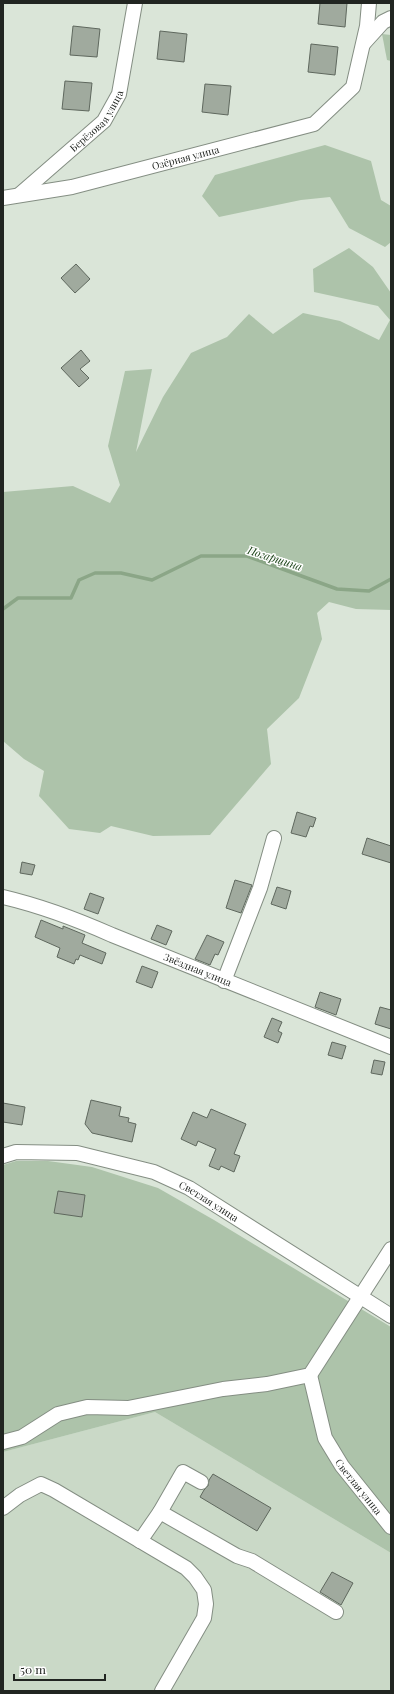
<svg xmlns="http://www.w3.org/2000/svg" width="394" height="1694" font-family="'Playfair Display',serif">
<rect width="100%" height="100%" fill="#dae5d8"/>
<path fill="#cad9c7" d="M155,1412L391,1553V1691H3V1452Z"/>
<g fill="#adc3aa">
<path d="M382,34L391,35V61L387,60Z"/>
<path d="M325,145L371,161L381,200L391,206V242L385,247L349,228L330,197L301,200L219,217L202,196L215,175Z"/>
<path d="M349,248L373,267L391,293V610L356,609L329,602L317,613L322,639L299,698L267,729L271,764L210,835L153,836L111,826L100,833L69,829L39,796L44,771L24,759L3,741V492L73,486L110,503L120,485L108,446L125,371L152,369L136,452L163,397L191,353L227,337L249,314L273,334L303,313L340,321L379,340L390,320L378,306L314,292L313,269Z"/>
<path d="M16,1161H48L92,1167L158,1188L214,1220L391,1327V1553L155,1412L3,1452V1165Z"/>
</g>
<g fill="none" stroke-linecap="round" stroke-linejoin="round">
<path stroke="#8ba687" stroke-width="3.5" d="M3,609L18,598H71L79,580L95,573H121L152,580L201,556H247L337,589L369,591L391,579"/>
</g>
<g fill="#a0aa9e" stroke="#5f685e">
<path d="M320,3H347L345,27L318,24Z"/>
<path d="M73,26L100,29L97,57L70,55Z"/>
<path d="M160,31L187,34L184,62L157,59Z"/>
<path d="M311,44L338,47L335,75L308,72Z"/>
<path d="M65,81L92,83L89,111L62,109Z"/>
<path d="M205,84L231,86L228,115L202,112Z"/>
<path d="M76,264L90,279L75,293L61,278Z"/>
<path d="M81,350L90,361L80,369L89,378L79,387L61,368Z"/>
<path d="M297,812L316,818L313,827L310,826L306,837L291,833Z"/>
<path d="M367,838L391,846V863L362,854Z"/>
<path d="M22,862L35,865L32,875L20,873Z"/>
<path d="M235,880L252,885L241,913L226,908Z"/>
<path d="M277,887L291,891L286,909L271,904Z"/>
<path d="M90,893L104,898L98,914L84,909Z"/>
<path d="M41,920L63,929V926L85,935L82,943L106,953L102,964L80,955L78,960L76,959L74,964L57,957L60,948L35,937Z"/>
<path d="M157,925L172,931L166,945L151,939Z"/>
<path d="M207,935L224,942L218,955L215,954L210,965L195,959Z"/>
<path d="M142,966L158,972L152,988L136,982Z"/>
<path d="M320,992L341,999L336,1015L315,1007Z"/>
<path d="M380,1007L391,1010V1029L375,1024Z"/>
<path d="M272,1018L282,1022L278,1031L282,1033L278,1043L264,1037Z"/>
<path d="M332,1042L346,1046L342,1059L328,1055Z"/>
<path d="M374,1060L385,1062L382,1075L371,1073Z"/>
<path d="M91,1100L121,1107L119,1116L129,1118L128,1122L136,1124L132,1142L92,1133L85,1124Z"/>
<path d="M3,1103L25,1107L22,1125L3,1122Z"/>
<path d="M211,1109L246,1124L234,1154L240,1156L234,1172L221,1166L219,1170L209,1166L216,1149L198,1141L196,1146L181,1139L193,1112L207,1118Z"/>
<path d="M58,1191L85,1195L82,1217L54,1213Z"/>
<path d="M213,1474L271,1508L257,1531L200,1497L204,1490L208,1486L209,1480Z"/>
<path d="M332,1572L353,1583L341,1605L320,1592Z"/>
</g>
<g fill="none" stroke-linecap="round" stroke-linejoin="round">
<g stroke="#848e83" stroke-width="16">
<g id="minor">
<path d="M364,43L383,22L391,18"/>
<path id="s1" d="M19,195L104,121L119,94L135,3"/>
<path id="s2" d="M3,198L72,187L314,124L353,87L367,26L369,3"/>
<path id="s3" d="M3,897C41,906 76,919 112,935L391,1047"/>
<path d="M224,981L260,888L274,838"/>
<path id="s4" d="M3,1156L16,1152L77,1153L154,1172L189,1188L391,1316"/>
<path id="s5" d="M310,1375L325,1438L342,1466L391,1527"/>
<path d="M3,1442L22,1437L58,1414L87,1407L128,1408L223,1389L267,1384L310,1375L391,1249"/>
<path d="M3,1508L20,1495L41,1484L54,1490L186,1568L195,1577L204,1590L206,1604L204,1618L162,1691"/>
<path d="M160,1512L183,1472L201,1482"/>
<path d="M140,1541L160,1512L237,1556L252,1561L336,1612"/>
</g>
</g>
<use href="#minor" stroke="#fff" stroke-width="14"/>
</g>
<g text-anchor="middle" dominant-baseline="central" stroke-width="3" stroke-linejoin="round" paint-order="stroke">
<g font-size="10" fill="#212521" stroke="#fff">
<text stroke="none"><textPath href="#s1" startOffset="108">Берёзовая улица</textPath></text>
<text stroke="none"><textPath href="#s2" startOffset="187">Озёрная улица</textPath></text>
<text stroke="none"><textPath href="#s3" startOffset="208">Звёздная улица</textPath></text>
<text stroke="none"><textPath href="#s4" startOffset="216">Светлая улица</textPath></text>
<text stroke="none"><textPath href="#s5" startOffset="124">Светлая улица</textPath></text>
</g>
<g font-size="11" font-style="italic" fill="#194115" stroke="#fff">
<text transform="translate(275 558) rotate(18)">Погарщина</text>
</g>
</g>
<rect width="394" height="1694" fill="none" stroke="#212521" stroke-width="8"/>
<path d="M14 1674v6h91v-6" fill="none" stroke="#212521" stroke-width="2"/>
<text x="20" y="1674" font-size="12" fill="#212521" stroke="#ffffff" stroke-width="3" paint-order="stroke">50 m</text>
</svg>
